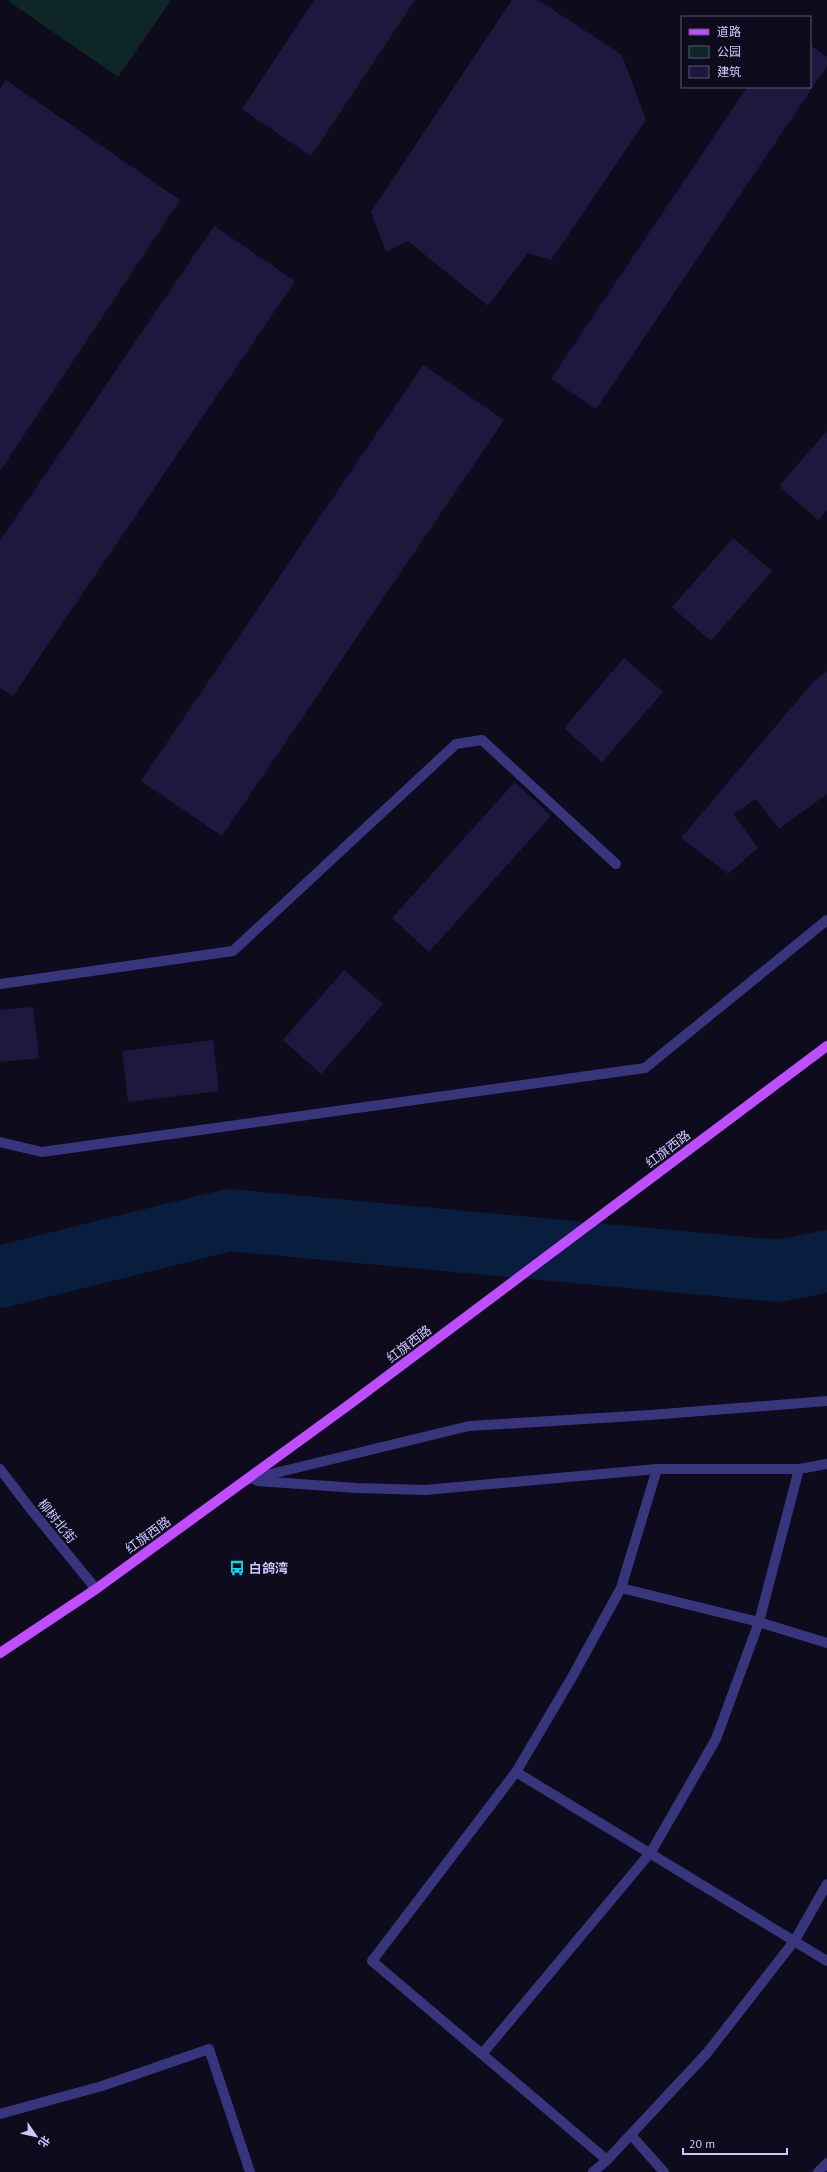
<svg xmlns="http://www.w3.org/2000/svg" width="827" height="2172" font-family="'PT Sans','Noto Sans SC',sans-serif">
<rect width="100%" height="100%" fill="#0e0b1d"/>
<path fill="#0e2726" d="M7,0H171L118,77Z"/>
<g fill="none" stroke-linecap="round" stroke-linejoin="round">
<path stroke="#091d3e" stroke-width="62" d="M0,1277L229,1220L779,1271L827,1261"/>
</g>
<g fill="#1f173e">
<path d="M314,0H415L311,156L242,109Z"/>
<path d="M512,0H538L622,55L646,120L551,260L528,253L488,306L408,241L386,252L371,212Z"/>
<path d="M810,45L827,57V66L596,409L551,379L747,87H810Z"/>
<path d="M6,80L180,200L0,471V88Z"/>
<path d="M214,226L295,281L13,696L0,688V541Z"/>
<path d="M423,365L504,420L222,836L141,781Z"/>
<path d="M827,431V510L818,520L779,486Z"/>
<path d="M733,538L772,571L711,641L672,607Z"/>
<path d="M624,658L663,692L602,762L564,728Z"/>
<path d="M827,671V794L779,829L756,799L733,814L758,848L728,874L681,838L813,682Z"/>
<path d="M515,782L551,816L429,952L392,918Z"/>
<path d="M344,970L383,1004L321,1074L283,1040Z"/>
<path d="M33,1007L39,1058L0,1062V1010Z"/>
<path d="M213,1040L219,1091L128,1102L122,1051Z"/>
</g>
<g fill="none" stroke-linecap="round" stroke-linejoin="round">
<g stroke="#38357d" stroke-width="10">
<path d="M0,984L233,951L456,744L482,740L616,864"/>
<path d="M0,1142L42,1152L645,1068L827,920"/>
<path d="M0,1469L29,1507L96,1589"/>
<path d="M246,1480L469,1426L650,1415L827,1401"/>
<path d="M257,1481L357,1488L425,1490L657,1469H799L827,1464"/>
<path d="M621,1588L759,1622L827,1643"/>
<path d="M516,1772L827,1961"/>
<path d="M482,2054L651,1852L716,1739L759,1622L799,1469"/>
<path d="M0,2114L102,2086L209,2049L250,2172"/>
<path d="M631,2135L664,2172"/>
<path d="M607,2160L372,1961L516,1772L571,1679L621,1588L657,1469"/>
<path d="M593,2172L607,2160L707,2053L795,1940L827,1884"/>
<path d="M818,2172L827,2163"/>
</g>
<path stroke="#be4eff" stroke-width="10" d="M0,1653L96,1589L350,1404L827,1046"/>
</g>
<defs>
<g id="bus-bare" transform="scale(1.2)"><path d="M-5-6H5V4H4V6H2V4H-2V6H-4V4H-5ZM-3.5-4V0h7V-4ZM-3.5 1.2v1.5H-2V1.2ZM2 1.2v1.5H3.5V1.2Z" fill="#00d9f2" stroke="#0e0b1d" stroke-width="2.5" paint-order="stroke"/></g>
</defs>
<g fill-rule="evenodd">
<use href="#bus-bare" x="237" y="1568"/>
</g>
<g text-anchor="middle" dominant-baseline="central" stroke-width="3.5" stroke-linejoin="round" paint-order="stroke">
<g font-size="13" fill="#cec7ff" stroke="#0e0b1d">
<text transform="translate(668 1149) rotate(-37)">红旗西路</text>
<text transform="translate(409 1344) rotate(-37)">红旗西路</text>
<text transform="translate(57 1521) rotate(51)">柳树北街</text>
<text transform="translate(148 1535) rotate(-36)">红旗西路</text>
</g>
<g font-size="13" font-weight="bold" fill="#cec7ff" stroke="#0e0b1d" text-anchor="start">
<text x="249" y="1568">白鸽湾</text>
</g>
</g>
<rect x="681" y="16" width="130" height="72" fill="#0e0b1d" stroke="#5b5677"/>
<rect x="689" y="29" width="20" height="6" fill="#be4eff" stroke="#5b5677"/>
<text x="717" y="36" font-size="12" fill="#cec7ff">道路</text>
<rect x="689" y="46" width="20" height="12" fill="#0e2726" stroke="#5b5677"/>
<text x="717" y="56" font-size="12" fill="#cec7ff">公园</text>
<rect x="689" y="66" width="20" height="12" fill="#1f173e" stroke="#5b5677"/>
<text x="717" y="76" font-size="12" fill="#cec7ff">建筑</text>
<g transform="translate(36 2136) rotate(124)" stroke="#0e0b1d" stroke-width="3" paint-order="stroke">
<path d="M0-3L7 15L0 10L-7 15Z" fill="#cec7ff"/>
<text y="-6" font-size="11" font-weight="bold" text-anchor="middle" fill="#cec7ff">北</text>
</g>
<path d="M683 2148v6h104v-6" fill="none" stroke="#cec7ff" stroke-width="2"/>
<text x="689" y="2148" font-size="12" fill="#cec7ff" stroke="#0e0b1d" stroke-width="3" paint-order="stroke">20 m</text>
</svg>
